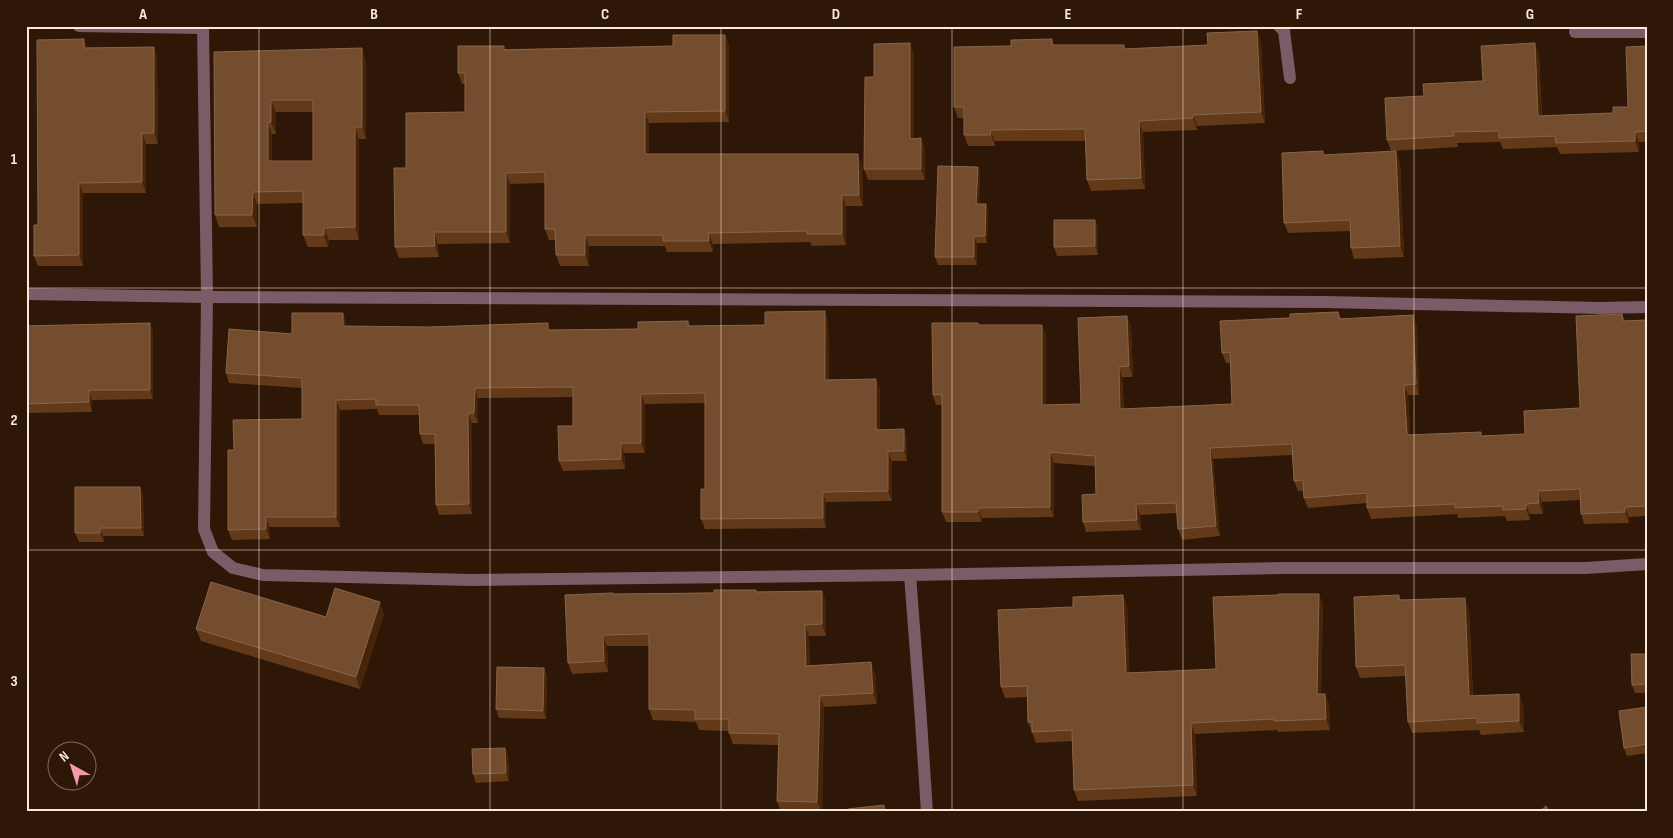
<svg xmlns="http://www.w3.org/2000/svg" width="1673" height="838" font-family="'Sofia Sans Condensed',sans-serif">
<rect width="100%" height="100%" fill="#2e1706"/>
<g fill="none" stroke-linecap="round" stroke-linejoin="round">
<g stroke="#7a5b67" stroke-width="12">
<path d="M79,26L203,28"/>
<path d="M203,26L207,297L204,529L213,552L233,568L263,575L472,580L910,575L1282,568H1586L1647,564"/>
<path d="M1279,26L1284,31L1290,78"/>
<path d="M1575,32H1647"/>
<path d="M26,294L207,297L1326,302L1599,308L1647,307"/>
<path d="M910,575L920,706L927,812"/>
</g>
</g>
<g fill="#623a19" fill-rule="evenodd">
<path d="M1257,31L1261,42L1265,123L1197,126V130L1143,132L1145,189L1091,191L1087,180L1085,141H995V146H968L964,135V118H958L954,107L1011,46L1052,39L1054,45H1124L1126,49L1208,45Z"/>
<path d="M725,35L729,46V122L649,123V154L862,165L863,206H846V245L812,246L810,242L713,244V252H667L665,246H589V266H560L556,255V240H549L545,229V183L510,184V243L438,244L439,257L399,258L395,247L406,168L465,112V84H462L458,73L505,49L673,46Z"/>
<path d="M84,39L87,48L154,47L157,58L158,144H146V193H83V266H38L34,256L38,225Z"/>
<path d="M1647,46V142H1639V152L1560,154L1557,147L1503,149L1500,142L1457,143L1458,147L1391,151L1387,140L1424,96L1483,81L1539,54L1542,116L1613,113L1628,107Z"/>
<path d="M214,52L366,61V139H359V240H329L328,247H308L303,235V203L257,204V227H219L215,215ZM276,112H313V161H272V134H276Z"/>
<path d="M914,54V139L921,138L925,149V180H868L864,169L874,77Z"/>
<path d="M1324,155L1400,162L1404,257L1354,259L1351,248L1350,231L1288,233L1284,223Z"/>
<path d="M978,167L980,175L979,204H986L988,212L987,243H977V265H938L935,257Z"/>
<path d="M1095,220L1098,228V255L1057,256L1054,247Z"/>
<path d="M1338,312L1341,318L1417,326L1419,395H1408L1410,435L1483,436L1525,434L1580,408L1622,314L1625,321L1647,320V516L1629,517V523L1584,524L1581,514L1580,500L1542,502L1543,514H1530V520L1507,521L1505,516L1458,518L1457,514L1371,519L1367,508V503L1308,508L1304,498L1303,491H1298L1294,481L1292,455L1213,459L1220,536L1182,540L1178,529L1177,513L1140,515L1141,530L1086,532L1083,522L1096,494L1095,466L1054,463V517L982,518V522H946L942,512V405H936L933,395L978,323L979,325H1042L1046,336V405L1081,404L1127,316L1131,326L1133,377H1122L1124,409L1232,404L1230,363H1226L1222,353L1290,318Z"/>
<path d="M343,313L346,323V326L550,330L638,329L688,321L690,326L765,325L828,321L829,380L880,389V430L907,439V461H892V501L826,502V528L705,529L701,519L705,489V403L645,404V453H624L625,469L563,471L559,461L573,426V397L478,398V423H472V514L439,515L436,505L435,444H423L420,434L419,415H379L377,409L340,410V527H269L270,539L232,540L228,530L234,450L302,419V388L229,383L226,373L292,334Z"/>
<path d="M150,323L153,332V399L92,400V412L28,413L26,462V326Z"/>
<path d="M140,487L143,495L144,536H103L104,542H79L75,533Z"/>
<path d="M822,591L826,603V636H809L810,666L875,673L877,704L824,707L822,812H781L777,801L778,745L733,744L729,733V731L699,730L696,722L653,720L649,709V646H607L608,672L572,674L568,663L614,594Z"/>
<path d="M1399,595L1401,600L1469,609L1473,695L1519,694L1523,705L1524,732L1481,735L1479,730L1412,733L1408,722L1406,676L1360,678L1356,667Z"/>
<path d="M1323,604L1321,694H1325L1329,704L1330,730L1278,732V730L1195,734L1197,796L1078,801L1074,790L1072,741L1036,743L1028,722L1027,697L1005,698L1001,687L1073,607L1127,606L1129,673L1216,669Z"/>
<path d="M384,614L360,689L201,641L196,629Z"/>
<path d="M1647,654V693H1635L1632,685Z"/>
<path d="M544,668L547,677L546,719L499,718L496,709Z"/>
<path d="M1647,707V753L1627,756L1624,748Z"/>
<path d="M505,748L508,756L509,781L476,783L473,774Z"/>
</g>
<g fill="#472408">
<path d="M1257,31L1261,42L1265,123L1261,112Z"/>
<path d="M725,35L729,46V122L725,111Z"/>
<path d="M84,39L88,50L84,48Z"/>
<path d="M910,43L914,54V149L910,139Z"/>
<path d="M1535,43L1539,54L1542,127L1538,116Z"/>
<path d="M154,47L157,58L158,144L154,133Z"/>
<path d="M362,48L366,61V139L362,127Z"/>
<path d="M271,100L276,112V134L271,122Z"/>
<path d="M645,112L649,123V165L645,154Z"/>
<path d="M1193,115L1197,126V130L1193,118Z"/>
<path d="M1139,121L1143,132L1145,189L1141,178Z"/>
<path d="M268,122L272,134V173L268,161Z"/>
<path d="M355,127L359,139V240L355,227Z"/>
<path d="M990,130L995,141V146L991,135Z"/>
<path d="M1635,132L1639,142V152L1635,141Z"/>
<path d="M142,133L146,144V193L142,182Z"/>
<path d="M921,138L925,149V180L921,169Z"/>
<path d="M1396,151L1400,162L1404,257L1400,246Z"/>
<path d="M858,154L862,165L863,206L859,195Z"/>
<path d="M978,167L980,175L979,211L976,204Z"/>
<path d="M506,173L510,184V243L506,232Z"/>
<path d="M79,183L83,193V266L79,255Z"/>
<path d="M253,192L257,204V227L252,215Z"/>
<path d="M842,195L846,206V245L842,234Z"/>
<path d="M986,204L988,212L987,243L985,236Z"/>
<path d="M1095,220L1098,228V255L1095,246Z"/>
<path d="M324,228L329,240L328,247L324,235Z"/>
<path d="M434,232L438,244L439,257L435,246Z"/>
<path d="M708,233L713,244V252L709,241Z"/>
<path d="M585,235L589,246V266L585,255Z"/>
<path d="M974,236L977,243V265L974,257Z"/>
<path d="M825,311L828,321L829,390L825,380Z"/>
<path d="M343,313L346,323V335L343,326Z"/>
<path d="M1413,315L1417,326L1419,395L1416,384Z"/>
<path d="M1127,316L1131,326L1133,377L1129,366Z"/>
<path d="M150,323L153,332V399L150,390Z"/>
<path d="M1042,325L1046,336V415L1042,405Z"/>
<path d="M1119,367L1122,377L1124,420L1120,409Z"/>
<path d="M876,379L880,389V440L876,430Z"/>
<path d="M1404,385L1408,395L1411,445L1407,435Z"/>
<path d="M475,388L478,398V423L474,413Z"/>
<path d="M89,390L92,400V412L89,402Z"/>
<path d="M641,394L645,404V453L641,443Z"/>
<path d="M336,400L340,410V527L336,517Z"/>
<path d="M26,408L28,413L26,462Z"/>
<path d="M468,413L472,423V514L469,504Z"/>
<path d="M904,429L907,439V461L904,451Z"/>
<path d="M621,443L624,453L625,469L621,459Z"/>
<path d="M1210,448L1213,459L1220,536L1216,526Z"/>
<path d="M888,451L892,461V501L888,491Z"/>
<path d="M1050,452L1054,463V517L1050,507Z"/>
<path d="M140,487L143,495L144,536L141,528Z"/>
<path d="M1538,491L1542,502L1543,514L1539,503Z"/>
<path d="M823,492L826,502V528L823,518Z"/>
<path d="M1136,504L1140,515L1141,530L1137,520Z"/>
<path d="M1526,504L1530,514V520L1526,509Z"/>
<path d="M1625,507L1629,517V523L1625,512Z"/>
<path d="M978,508L982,518V522L978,512Z"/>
<path d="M266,517L269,527L270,539L266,529Z"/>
<path d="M100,528L103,536L104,542L100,533Z"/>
<path d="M822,591L826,603V636L822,624Z"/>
<path d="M1319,594L1323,604L1321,705L1317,694Z"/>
<path d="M1123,595L1127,606L1130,683L1126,673Z"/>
<path d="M1465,598L1469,609L1473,707L1469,696Z"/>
<path d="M380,602L384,614L360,689L356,677Z"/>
<path d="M805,625L809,636L810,677L806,666Z"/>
<path d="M603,635L607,646L608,672L604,661Z"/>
<path d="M871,662L875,673L877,704L873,693Z"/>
<path d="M544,668L547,677L546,719L543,711Z"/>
<path d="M1325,694L1329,704L1330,730L1326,719Z"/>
<path d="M1519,694L1523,705L1524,732L1519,721Z"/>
<path d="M820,696L824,707L822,812L817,802Z"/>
<path d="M1191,723L1195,734L1197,796L1193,785Z"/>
<path d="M505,748L508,756L509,781L506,773Z"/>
</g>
<g fill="#734d2e" stroke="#88654a" fill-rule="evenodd">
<path d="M1257,31L1261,112L1193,115V118L1139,121L1141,178L1087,180L1085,129L990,130L991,135H964V107H954V47L1011,46V40L1052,39V45H1124V49L1208,45L1207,33Z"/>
<path d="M673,35H725V111L645,112V154H858L859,195H842V234H807V231L708,233L709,241H663V235H585V255H556L555,229H545V172L506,173V232H434L435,246L395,247L394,168H406V113L465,112V73H458V46H504V50L673,46Z"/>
<path d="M84,39V48L154,47V133H142V182L79,183V255L34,256V225H38L37,40Z"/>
<path d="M910,43V139L921,138V169H864L865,77H874V44Z"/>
<path d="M1535,43L1538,116L1613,113V107H1628L1626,47L1647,46V131L1635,132V141L1556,143L1555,136L1499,138V131L1453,132L1454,136L1387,140L1385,98L1424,96L1423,84L1483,81L1481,46Z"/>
<path d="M362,48V127H355V227L324,228V235H303V191L253,192L252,215H215L214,52ZM271,100H313V161H268V122H271Z"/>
<path d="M1323,151V155L1396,151L1400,246L1351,248L1350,220L1284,223L1282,153Z"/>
<path d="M938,166L978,167L976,204H986L985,236H974V257H935Z"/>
<path d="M1054,220H1095V246L1054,247Z"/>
<path d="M825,311V380L876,379V430L904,429V451H888V491L823,492V518L701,519V489H705V393L641,394V443H621V459L559,461L558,426H573V387L475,388L474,413H468L469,504L436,505L435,434H420L419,405H376V399L336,400V517H266V529L228,530V450H234L233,420L302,419V378L226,373L229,329L292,334V313H343V326L427,327L548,323V330L638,329V322L688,321V326L765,325V312Z"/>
<path d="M1338,312L1339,319L1413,315L1416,384L1404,385L1407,435L1481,432V436L1525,434L1524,411L1580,408L1576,316L1622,314L1623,321L1647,320V506L1625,507V512L1581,514L1580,489L1538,491L1539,503L1526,504V509L1503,510V506L1455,508V504L1367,508V493L1304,498L1303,480L1294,481L1292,444L1210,448L1216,526L1178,529L1176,503L1136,504L1137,520L1083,522L1082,495L1096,494L1095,456L1050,452V507L978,508V512H942V394L933,395L932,323H978V325H1042V405L1081,404L1078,318L1127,316L1129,366L1119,367L1120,409L1232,404L1230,352L1222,353L1220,321L1290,318V314Z"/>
<path d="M150,323V390H89V402L26,404V326Z"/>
<path d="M75,487H140L141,528H100V533H75Z"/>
<path d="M211,582L326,617L335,588L380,602L356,677L196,629Z"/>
<path d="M714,590H756V592L822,591V624L805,625L806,666L871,662L873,693L820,696L817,802L777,801L779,734L729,733V719H695V710L649,709V634L603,635L604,661L568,663L565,595L613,593V594L714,593Z"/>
<path d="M1278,594H1319L1317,694H1325L1326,719L1274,721V719L1191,723L1193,785L1074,790L1072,730L1032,732V722H1028L1027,686L1001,687L998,610L1073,607V597L1123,595L1126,673L1216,669L1213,597L1278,595Z"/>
<path d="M1399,595V600L1465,598L1469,696L1519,694V721L1477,723V718L1408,722L1405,665L1356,667L1354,597Z"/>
<path d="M1631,654H1647V684L1632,685Z"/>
<path d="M497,667L544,668L543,711L496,709Z"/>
<path d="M1647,707V744L1624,748L1619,711Z"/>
<path d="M505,748L506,773L473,774L472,749Z"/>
<path d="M884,805L885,812H849L848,809Z"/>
<path d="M1546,806L1550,812H1539Z"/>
</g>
<path fill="none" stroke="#f9e8de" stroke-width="1" stroke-opacity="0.55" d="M259,26V812M490,26V812M721,26V812M952,26V812M1183,26V812M1414,26V812M26,288H1647M26,550H1647"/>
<rect width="1673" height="838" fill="none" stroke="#2e1706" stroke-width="55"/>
<g transform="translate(72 766) rotate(321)"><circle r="24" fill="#2e1706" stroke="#7f6b5c"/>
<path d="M0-4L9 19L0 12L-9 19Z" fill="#f39aa8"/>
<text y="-8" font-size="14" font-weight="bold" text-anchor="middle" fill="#f9e8de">N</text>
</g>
<rect x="28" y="28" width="1618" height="782" fill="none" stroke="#f9e8de" stroke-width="2"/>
<g font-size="16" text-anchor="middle" font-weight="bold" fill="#f9e8de">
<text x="143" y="19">A</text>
<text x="374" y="19">B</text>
<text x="605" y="19">C</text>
<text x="836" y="19">D</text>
<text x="1068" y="19">E</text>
<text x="1299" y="19">F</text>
<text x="1530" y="19">G</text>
<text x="14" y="164">1</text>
<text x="14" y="425">2</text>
<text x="14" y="686">3</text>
</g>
</svg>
